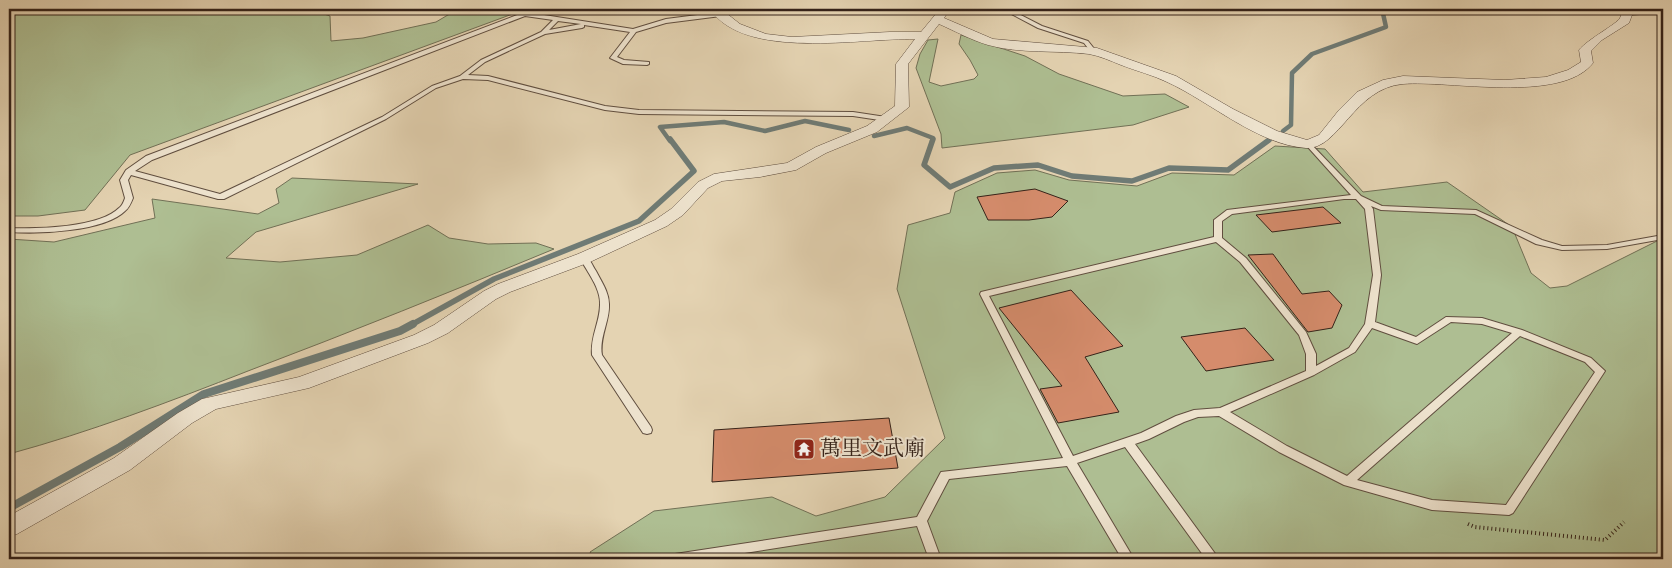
<svg xmlns="http://www.w3.org/2000/svg" width="1672" height="568" font-family="'Libre Bodoni','Noto Serif TC',serif">
<rect width="100%" height="100%" fill="#e4d3b2"/>
<filter id="stains"><feTurbulence type="fractalNoise" baseFrequency=".004" numOctaves="4"/><feColorMatrix values="0 0 0 0 .2 0 0 0 0 .09 0 0 0 0 .02 0 0 0 .5 -.17"/></filter>
<radialGradient id="worn" r=".72"><stop offset=".6" stop-color="#630" stop-opacity="0"/><stop offset="1" stop-color="#630" stop-opacity=".3"/></radialGradient>
<g fill="#aebe92" stroke="#717056">
<path d="M9,9H309L330,16L331,41L363,38L436,22L458,9H515L518,12L130,155L85,210L38,216H9Z"/>
<path d="M961,35L1025,56L1059,74L1123,96L1165,94L1189,107L1133,125L942,148L941,134L916,68L920,54L928,40L938,39L929,82L941,86L974,79L978,75L970,60L959,44Z"/>
<path d="M1275,146L1325,149L1363,192L1447,182L1512,227L1531,273L1550,288L1567,286L1663,238V559H594L590,552L654,511L772,497L816,516L885,497L945,438L897,289L908,225L950,213L955,192L997,173L1035,170L1069,180L1137,186L1172,173L1234,175Z"/>
<path d="M292,178L418,184L256,232L226,258L280,262L357,255L428,225L449,238L488,244L536,243L554,249C453,291 351,332 248,371C169,402 90,432 9,454V239L54,242L155,218L152,199L258,214L279,203L276,189Z"/>
</g>
<g fill="none" stroke-linecap="round" stroke-linejoin="round">
<g stroke="#6f7b75" stroke-width="4.5">
<path d="M1283,131L1291,125L1292,73L1312,54L1386,27L1382,9"/>
<path d="M874,136L907,128L933,138L932,141"/>
<path d="M670,141L660,127L724,122L765,131L805,121L849,130"/>
</g>
<g stroke="#6f7b75" stroke-width="5.5">
<path d="M933,139L924,165L950,187L994,168L1038,165L1072,176L1132,181L1169,168L1228,170L1269,140"/>
<path d="M411,325L494,279L639,221L694,171L670,139"/>
</g>
<path stroke="#6f7b75" stroke-width="8" d="M9,508L120,447L204,394L400,331L413,324"/>
</g>
<g fill="#d58c6c" stroke="#342219">
<path d="M1035,189L1068,201L1052,217L1029,220H988L977,197Z"/>
<path d="M1323,207L1341,223L1272,232L1256,215Z"/>
<path d="M1273,254L1302,294L1329,291L1342,305L1332,328L1308,332L1248,255Z"/>
<path d="M1071,290L1123,346L1085,357L1119,412L1058,423L1040,389L1062,386L999,308Z"/>
<path d="M1245,328L1274,360L1206,371L1181,337Z"/>
<path d="M889,418L898,468L712,482L714,430Z"/>
</g>
<g fill="none" stroke-linecap="round" stroke-linejoin="round">
<g stroke="#604e3f" stroke-width="2">
<g id="service">
<path d="M1002,9H1009L1042,26L1088,41L1096,51L1091,52L1084,43L1038,28Z"/>
<path d="M525,12L633,29L666,19L721,12L724,14L721,16L666,23L636,32L617,57L624,60L649,62V64L647,65L623,64L610,58L630,32L584,25V27L582,28L545,34L485,62L468,75L488,76L605,106L639,110L853,112L886,117L889,119L886,121L853,116L639,114L605,110L488,80L463,79L436,88L386,119L224,199H218L131,175L128,180L133,198C131,203 129,208 125,211C104,232 37,234 9,232V228C36,229 99,228 119,208C122,206 124,201 125,198L120,180L126,170L146,156ZM525,16L553,20L541,32L481,60L460,76L432,86L382,117L220,194L135,171L152,160ZM558,21L581,24L549,30Z"/>
<path d="M1308,142L1310,143L1361,196L1382,206L1476,210L1542,240L1562,246L1607,245L1663,235V239L1607,249L1562,250L1536,244L1475,214L1381,210L1371,206L1373,209L1381,275L1375,322L1416,337L1446,317L1482,318L1522,330L1591,358L1605,371L1513,513L1509,515L1432,510L1344,485L1279,452L1219,416L1198,417L1184,422L1149,439L1135,444L1219,559H1206L1125,447L1077,463L1134,559H1122L1067,466L949,479L927,521L941,559H929L917,526L706,559H669L671,555L675,554L917,517L941,472L1063,458L980,294L981,292L1214,237V220L1227,210L1351,195L1306,145V143ZM1344,199H1356L1365,209L1373,275L1365,324L1349,348L1316,366V354L1306,332L1246,258L1222,238V221L1232,214ZM1216,242L1240,262L1299,335L1306,354V371L1220,408L1194,410L1176,416L1141,433L1073,456L989,296ZM1451,322L1482,324L1512,333L1347,476L1287,446L1230,412L1314,375L1355,352L1372,328L1417,344ZM1520,336L1585,362L1595,372L1506,505L1432,500L1357,480Z"/>
<path d="M584,255C590,258 592,265 596,271C601,281 609,292 609,304C610,321 599,337 602,355L651,427L652,430L651,433L647,434L643,433L592,355C590,337 600,322 600,305C601,288 587,272 580,258Z"/>
</g>
</g>
<g stroke="#604e3f" stroke-width="1">
<path id="minor" d="M710,9H721L740,24L766,34L792,37L890,32H921L940,9H950L944,18L993,39L1097,48L1176,76L1233,109L1277,131L1307,140L1319,135L1339,110L1357,92L1383,80L1403,76L1505,80L1546,77L1568,70L1581,62L1579,50C1588,39 1617,24 1620,18C1621,16 1622,13 1623,11L1632,9H1663V13L1632,15L1629,23L1602,40L1591,51L1593,63C1561,104 1449,80 1403,84C1354,88 1339,150 1306,148C1258,145 1209,101 1167,82C1153,75 1136,71 1121,65C1111,61 1100,56 1089,54C1056,50 1020,54 988,45C971,40 955,31 939,24L908,64L909,107L877,132L826,153L796,170L760,177L722,181L708,188L683,215L667,226L590,262L510,292L496,299L448,333L428,343L309,388L216,409L192,423L130,470L17,534L9,537V516L114,458L178,413L202,399L299,377L414,335L434,325L484,291L498,284L578,254L655,220L671,209L698,182L714,174L787,163L816,147L867,126L895,106L896,64L915,39C861,38 744,61 710,9Z"/>
</g>
<path stroke="#342219" stroke-width="4" stroke-dasharray="1 3" stroke-linecap="butt" d="M1468,524L1475,527L1605,540L1624,522"/>
<use href="#service" fill="#ede2cd" fill-rule="evenodd"/>
<use href="#minor" fill="#ede2cd" fill-rule="evenodd"/>
</g>
<defs>
<g id="temple-square" transform="scale(1.125)"><rect x="-9" y="-9" width="18" height="18" rx="4" fill="#8f2418" stroke="#ede2cd"/><path d="M0-6L5-2H3V0L6.5 2.5H4V6H1.5V3h-3V6H-4V2.5H-6.5L-3 0V-2H-5Z" fill="#fff"/></g>
</defs>
<g fill-rule="evenodd">
<use href="#temple-square" x="804" y="449"/>
</g>
<g text-anchor="middle" dominant-baseline="central" stroke-width="4" stroke-linejoin="round" paint-order="stroke">
<g font-size="21" fill="#342219" stroke="#ede2cd" text-anchor="start">
<text x="820" y="449">萬里文武廟</text>
</g>
</g>
<rect width="1672" height="568" fill="none" stroke="#e4d3b2" stroke-width="30"/>
<rect x="10" y="10" width="1652" height="548" fill="none" stroke="#342219" stroke-width="2.5"/>
<rect x="15" y="15" width="1642" height="538" fill="none" stroke="#342219"/>
<rect width="100%" height="100%" filter="url(#stains)"/>
<rect width="100%" height="100%" fill="url(#worn)"/>
</svg>
